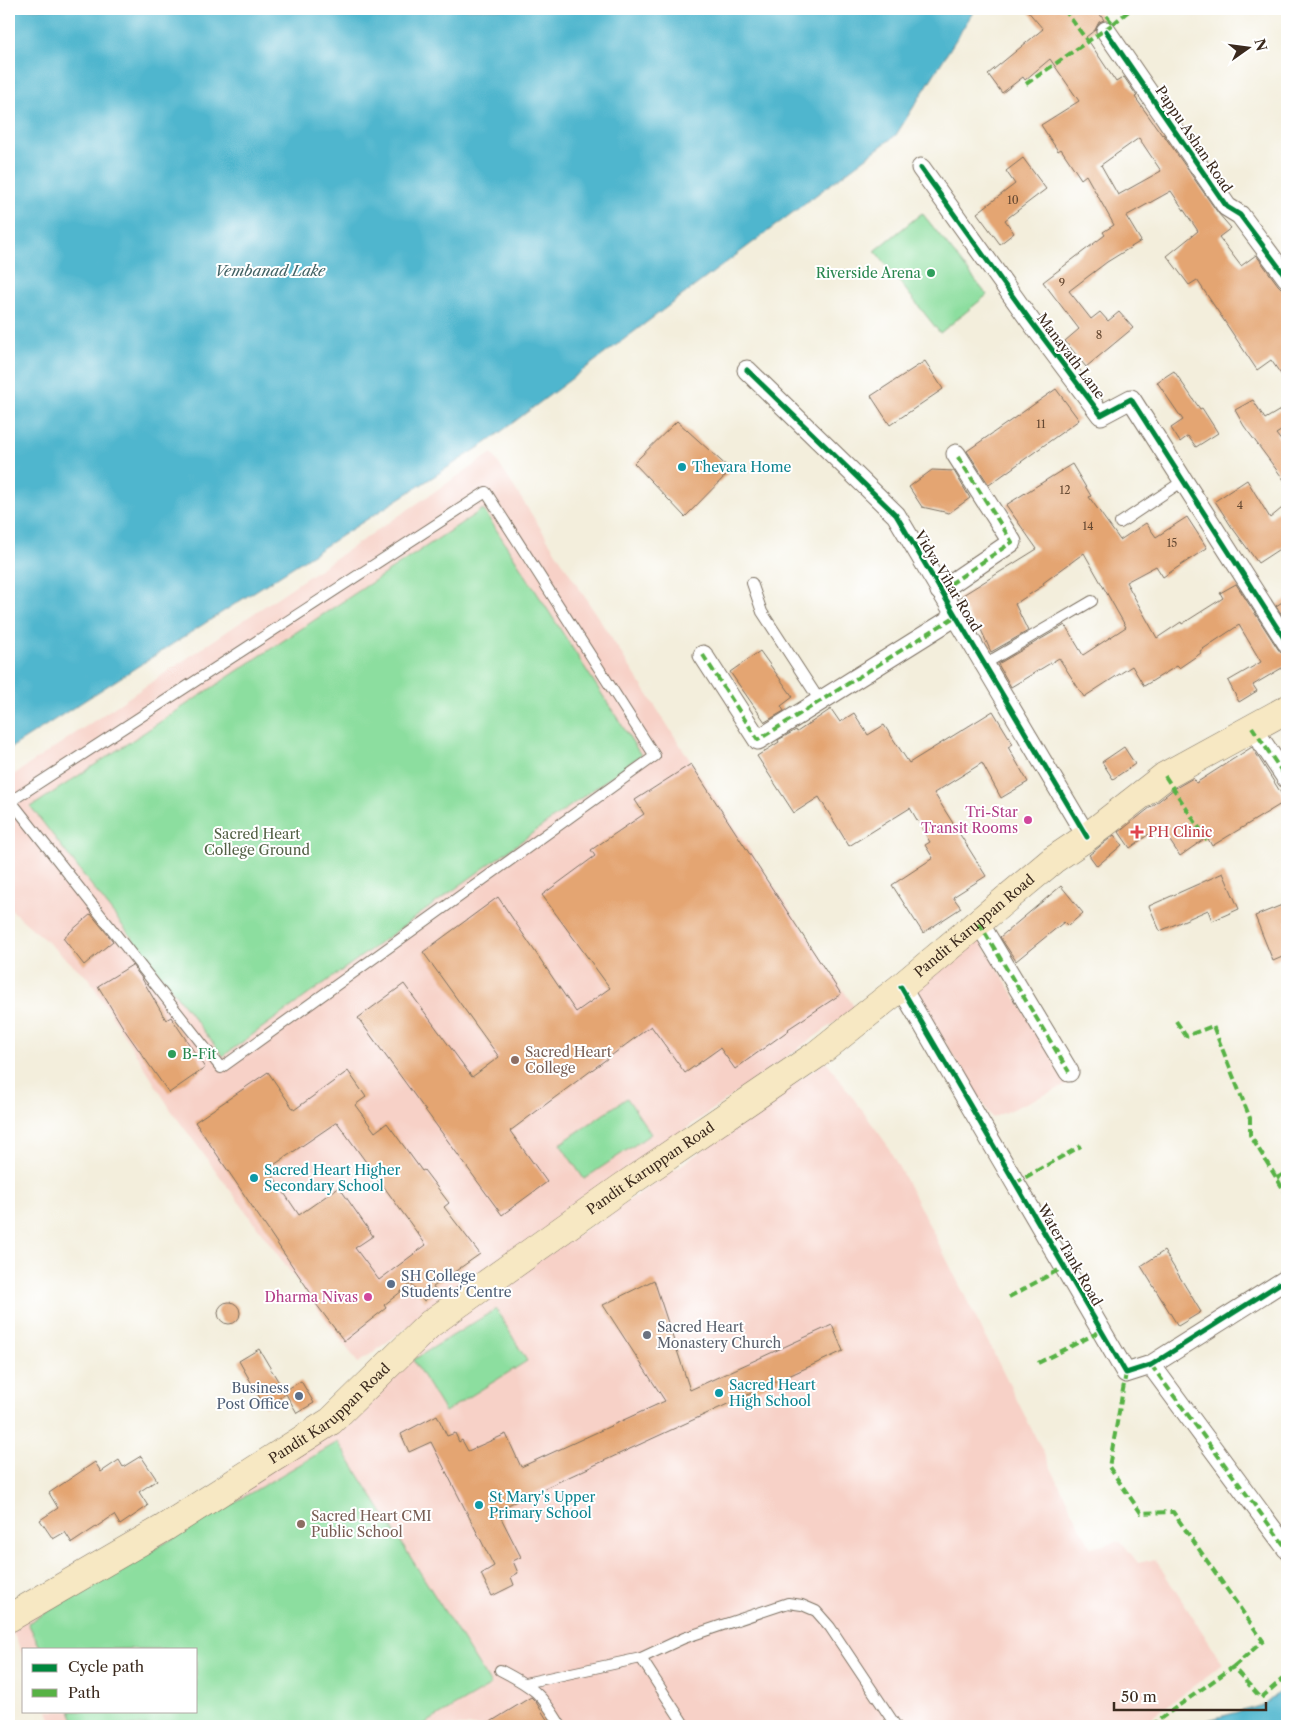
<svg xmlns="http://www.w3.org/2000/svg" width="1296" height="1735" font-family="'Libre Caslon Text',serif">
<rect width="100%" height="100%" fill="#fff"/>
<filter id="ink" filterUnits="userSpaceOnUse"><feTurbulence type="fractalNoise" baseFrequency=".02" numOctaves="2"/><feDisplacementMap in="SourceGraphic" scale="10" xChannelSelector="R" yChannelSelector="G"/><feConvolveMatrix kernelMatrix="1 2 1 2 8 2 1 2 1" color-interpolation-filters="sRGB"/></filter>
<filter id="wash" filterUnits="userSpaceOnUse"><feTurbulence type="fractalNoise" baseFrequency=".0096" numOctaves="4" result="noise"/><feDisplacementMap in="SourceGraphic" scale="20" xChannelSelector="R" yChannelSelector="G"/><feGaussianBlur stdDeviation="1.12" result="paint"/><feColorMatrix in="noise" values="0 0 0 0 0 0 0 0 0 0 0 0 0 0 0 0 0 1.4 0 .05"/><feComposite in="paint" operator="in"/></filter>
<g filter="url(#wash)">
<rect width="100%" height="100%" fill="#f3eedc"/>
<g fill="#f7d1c7">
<path d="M492,453L686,754L855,1008L358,1363L173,1113L89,979L9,908V778Z"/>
<path d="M979,938L1069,1084L992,1118L913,991Z"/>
<path d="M826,1061L886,1143L934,1234L1091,1548L1121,1541L1138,1563L1155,1559L1223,1664L1140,1726H54L48,1711H196V1649H24V1657L10,1626L357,1415L433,1331L680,1166Z"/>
</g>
<g fill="#8cde9f" stroke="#64845e">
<path d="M922,213L987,295L940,333L875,251Z"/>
<path d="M483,509L641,755L223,1056L31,807Z"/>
<path d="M627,1098L651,1134L584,1179L560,1144Z"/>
<path d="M496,1309L527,1361L445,1412L413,1360Z"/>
<path d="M338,1442L491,1685L421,1726H77L70,1711H196V1649H41L28,1623Z"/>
</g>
<g fill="#50b6ce" stroke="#467076">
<path d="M9,9H975L896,135L486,443L9,749Z"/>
<path d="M1287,1685V1726H1197L1204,1721L1264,1705Z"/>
</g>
<g id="blocks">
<g fill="#e4a572" fill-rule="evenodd">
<path d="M1026,9H1096L1104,20L1099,22L1095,30L1086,37L1116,82L1124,77L1137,96L1135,97L1162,135L1163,134L1218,213L1231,228L1219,237L1241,266L1256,255L1278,285L1287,294V383L1271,360L1257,370L1197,280L1189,285L1167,256L1198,231L1171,191L1126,216L1141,241L1107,262L1069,291L1091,319L1100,312L1108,321L1119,312L1133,328L1086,367L1065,341L1079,329L1043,282L1105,235L1103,232L1114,225L1086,175L1081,179L1061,149L1058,151L1041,125L1079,101L1050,59L1025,80L1023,77L1002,93L988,74L1043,29ZM1139,138L1161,171L1118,195L1101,165Z"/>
<path d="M1023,158L1046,189L1005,220L1014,233L1000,244L977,213L1015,184L1006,171Z"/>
<path d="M925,361L943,389L890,425L871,396Z"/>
<path d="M1174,371L1200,409L1202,408L1218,433L1196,447L1188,436L1180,442L1171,428L1183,420L1157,382Z"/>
<path d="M1056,389L1079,420L989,485L967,451Z"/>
<path d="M1253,400L1265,419L1287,406V427L1276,434L1287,448V484L1244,426L1235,410Z"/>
<path d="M677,421L731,470L685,517L634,463Z"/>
<path d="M1072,464L1091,496L1089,497L1120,540L1146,523L1156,537L1187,517L1207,548L1163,577L1156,566L1126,582L1157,638L1181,622L1182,624L1223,598L1220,593L1236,584L1278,649L1281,653L1287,654V665L1253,685L1257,691L1239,702L1228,681L1261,662L1239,625L1200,651L1201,653L1179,668L1177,666L1144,686L1132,666L1084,697L1059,658L1011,687L998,664L1065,625L1083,655L1126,627L1084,553L1043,583L1044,585L1015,604L1028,631L991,652L978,623L974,625L958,598L1037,549L1006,505Z"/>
<path d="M932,470L954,471L970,498L949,513L922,507L909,487Z"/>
<path d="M1247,480L1270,518L1287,504V544L1258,563L1231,526L1215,501Z"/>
<path d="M1287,599V622L1276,606Z"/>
<path d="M760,651L793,697L781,706L784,711L765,722L730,672Z"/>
<path d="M831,709L840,722L854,713L868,735L884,725L909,763L993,711L1013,744L1008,747L1028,782L1001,798L982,763L934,793L986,876L953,897L961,908L923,933L892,885L933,858L925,845L930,842L910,808L849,846L819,797L794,813L757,756L779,742L778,740L796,730L797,732Z"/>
<path d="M1124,747L1135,764L1113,779L1102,762Z"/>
<path d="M1252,747L1286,801L1212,846L1207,837L1180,856L1160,826L1130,848L1119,832L1174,789L1193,778L1196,783Z"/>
<path d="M691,764L841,994L788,1029L789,1030L735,1069L720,1048L685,1073L651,1026L510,1131L547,1182L502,1215L358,1018L404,984L472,1077L499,1057L423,952L498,897L576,1012L610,988L542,895L595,856L591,850L644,814L635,800Z"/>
<path d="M1114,835L1122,845L1097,866L1089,855Z"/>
<path d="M1223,873L1239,909L1212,921L1208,910L1160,931L1149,906Z"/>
<path d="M1061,886L1083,913L1068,926L1064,922L1016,961L1000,937Z"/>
<path d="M1287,903V955L1273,961L1255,916Z"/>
<path d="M91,914L113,941L84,965L63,938Z"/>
<path d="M132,965L141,977L166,1020L171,1017L205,1068L169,1093L124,1029L98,986Z"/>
<path d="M348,1071L366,1097L355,1105L375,1132L387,1123L422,1171L424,1170L449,1203L444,1207L480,1254L433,1287L436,1292L424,1301L411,1284L384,1305L386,1308L344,1341L310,1296L312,1295L195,1122L268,1072L294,1110ZM337,1122L426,1245L379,1280L355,1248L373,1236L339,1187L299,1215L268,1169Z"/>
<path d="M1164,1251L1201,1312L1178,1326L1141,1266Z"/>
<path d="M654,1280L690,1390L832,1325L843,1351L497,1510L521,1557L513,1561L518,1573L511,1577L514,1585L492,1596L481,1574L494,1566L431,1442L409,1452L401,1434L437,1415L447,1436L455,1433L459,1442L462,1440L468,1451L506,1434L521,1467L665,1401L603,1305Z"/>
<circle cx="229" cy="1313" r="11"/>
<path d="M259,1349L284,1391L301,1381L314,1403L297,1413L286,1394L265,1407L239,1361Z"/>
<path d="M141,1456L157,1480L139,1492L148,1506L120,1525L114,1515L72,1543L65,1532L53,1539L40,1520L58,1508L49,1493L95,1462L101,1472L119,1460L123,1467Z"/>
<path d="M531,1697L536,1702L551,1726H484Z"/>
</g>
</g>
</g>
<g filter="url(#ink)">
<use href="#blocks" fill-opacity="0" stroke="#7b6f60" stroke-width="1"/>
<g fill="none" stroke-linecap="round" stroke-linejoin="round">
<g stroke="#7b6f60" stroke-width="12">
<g id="service">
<path d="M486,492L655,756L221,1068L11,801Z"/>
<path d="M1120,523L1183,481"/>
<path d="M752,583L762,612L820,701"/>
<path d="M983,665L1092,601"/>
<path d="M641,1658L685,1726"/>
<path d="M500,1670C533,1687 542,1694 561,1726"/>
<path d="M525,1683L641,1658L684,1638L788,1603L802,1605L816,1611L830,1627L896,1726"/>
</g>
</g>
<g stroke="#7b6f60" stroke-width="21">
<g id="minor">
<path d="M1106,31L1227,207L1240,215L1287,278"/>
<path d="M921,168L1029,319L1101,415L1131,399L1287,643"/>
<path d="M747,370L896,515L1087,837"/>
<path d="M940,591L1012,542L956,454"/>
<path d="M703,655L758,740L956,616"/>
<path d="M1252,727L1287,779"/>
<path d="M979,923L1069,1072"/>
<path d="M901,987L1126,1373L1151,1365L1287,1279"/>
<path d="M1151,1365L1287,1549"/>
</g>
</g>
<g stroke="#7b6f60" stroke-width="29">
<g id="secondary">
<path id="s1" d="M9,1618L164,1528L331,1421L430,1324L621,1188L816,1055L901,987L1053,860L1087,837L1165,776L1287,709"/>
</g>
</g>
<use href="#service" stroke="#fff" stroke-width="10"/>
<use href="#minor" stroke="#fff" stroke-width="19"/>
<use href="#secondary" stroke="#f7e8c3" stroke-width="28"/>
<g stroke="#57b245" stroke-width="4" stroke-dasharray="8 4" stroke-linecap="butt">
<path d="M1064,9L1088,42"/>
<path d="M1113,24L1131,9"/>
<path d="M1026,84L1113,24L1101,9"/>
<path d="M940,591L1012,542L956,454"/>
<path d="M703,655L758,740L956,616"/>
<path d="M1252,727L1287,779"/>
<path d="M1165,776L1207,840"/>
<path d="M979,923L1069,1072"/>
<path d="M1176,1021L1186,1036L1213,1026L1250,1118V1135L1287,1195"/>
<path d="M1277,1178L1287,1172"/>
<path d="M1015,1183L1081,1146"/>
<path d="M1009,1297L1064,1267"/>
<path d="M1038,1363L1101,1331"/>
<path d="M1151,1365L1287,1549"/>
<path d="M1126,1373L1109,1467L1141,1513L1173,1512L1263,1641L1233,1667"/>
<path d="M1150,1726L1233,1667L1261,1698L1287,1675"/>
</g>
<g stroke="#fff" stroke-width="8">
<g id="cycleway">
<path d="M1106,31L1227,207L1240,215L1287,278"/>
<path d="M921,168L1029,319L1101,415L1131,399L1287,643"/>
<path d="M747,370L896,515L1087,837"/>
<path d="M901,987L1126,1373L1151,1365L1287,1279"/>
</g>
</g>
<use href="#cycleway" stroke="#00873e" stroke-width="5"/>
</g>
</g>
<g fill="#2e9e5b" stroke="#fff" stroke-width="2">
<circle cx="931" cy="273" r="5"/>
<circle cx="172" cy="1054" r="5"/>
</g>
<g fill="#0f9aa8" stroke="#fff" stroke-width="2">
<circle cx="682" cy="467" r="5"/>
<circle cx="254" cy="1178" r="5"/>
<circle cx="719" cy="1393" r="5"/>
<circle cx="479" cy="1505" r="5"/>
</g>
<g fill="#d1479c" stroke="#fff" stroke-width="2">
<circle cx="1028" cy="820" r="5"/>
<circle cx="368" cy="1297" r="5"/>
</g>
<path fill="#e0444e" stroke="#fff" stroke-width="2" d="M1134.5 824.5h5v5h5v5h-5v5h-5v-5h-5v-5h5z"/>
<g fill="#8d6e63" stroke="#fff" stroke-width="2">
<circle cx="515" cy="1060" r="5"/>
<circle cx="301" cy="1524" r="5"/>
</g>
<g fill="#5c6f8a" stroke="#fff" stroke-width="2">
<circle cx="391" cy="1284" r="5"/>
<circle cx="299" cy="1396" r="5"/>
</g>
<circle fill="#6b7280" stroke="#fff" stroke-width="2" cx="647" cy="1335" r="5"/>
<g text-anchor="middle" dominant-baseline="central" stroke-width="4" stroke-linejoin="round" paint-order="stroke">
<g font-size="11" fill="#654933">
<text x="1013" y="200">10</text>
<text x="1062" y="283">9</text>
<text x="1099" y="335">8</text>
<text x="1041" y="424">11</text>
<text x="1065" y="490">12</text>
<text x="1240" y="505">4</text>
<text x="1088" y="526">14</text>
<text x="1172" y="543">15</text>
</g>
<g font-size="14" fill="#3b2a1e" stroke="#fff">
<text transform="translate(1194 139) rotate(56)">Pappu Ashan Road</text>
<text transform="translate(1071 356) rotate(53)">Manayath Lane</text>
<text transform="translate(948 581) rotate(59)">Vidya Vihar Road</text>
<text stroke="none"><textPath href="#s1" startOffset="1191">Pandit Karuppan Road</textPath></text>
<text stroke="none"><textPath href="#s1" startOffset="786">Pandit Karuppan Road</textPath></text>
<text transform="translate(1070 1255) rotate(60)">Water Tank Road</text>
<text stroke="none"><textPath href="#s1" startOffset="381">Pandit Karuppan Road</textPath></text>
</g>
<g font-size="14" fill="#27864d" stroke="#fff" text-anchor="end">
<text x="921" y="273">Riverside Arena</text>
<text x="182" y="1054" text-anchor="start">B-Fit</text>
</g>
<g font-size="14" fill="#0d838f" stroke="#fff" text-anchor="start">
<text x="692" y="467">Thevara Home</text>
<text x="264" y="1170">Sacred Heart Higher<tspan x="264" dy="16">Secondary School</tspan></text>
<text x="729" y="1385">Sacred Heart<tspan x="729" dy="16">High School</tspan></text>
<text x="489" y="1497">St Mary's Upper<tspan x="489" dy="16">Primary School</tspan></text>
</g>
<g font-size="14" fill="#b23c85" stroke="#fff" text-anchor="end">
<text x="1018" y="812">Tri-Star<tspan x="1018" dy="16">Transit Rooms</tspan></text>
<text x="358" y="1297">Dharma Nivas</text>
</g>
<g font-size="14" fill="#be3a42" stroke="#fff" text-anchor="start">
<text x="1148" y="832">PH Clinic</text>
</g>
<g font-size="14" fill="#536045" stroke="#fff">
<text x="257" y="834">Sacred Heart<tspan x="257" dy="16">College Ground</tspan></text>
</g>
<g font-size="14" fill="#785e54" stroke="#fff" text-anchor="start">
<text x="525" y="1052">Sacred Heart<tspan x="525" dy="16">College</tspan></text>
<text x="311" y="1516">Sacred Heart CMI<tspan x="311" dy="16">Public School</tspan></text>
</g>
<g font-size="14" fill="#4e5e75" stroke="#fff" text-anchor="start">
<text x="401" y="1276">SH College<tspan x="401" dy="16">Students' Centre</tspan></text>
<text x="289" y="1388" text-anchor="end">Business<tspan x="289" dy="16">Post Office</tspan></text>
</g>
<g font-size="14" fill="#5b616d" stroke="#fff" text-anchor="start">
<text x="657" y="1327">Sacred Heart<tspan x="657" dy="16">Monastery Church</tspan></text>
</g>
<g font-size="15" font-style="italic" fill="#436264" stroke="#fff">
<text x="270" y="270">Vembanad Lake</text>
</g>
</g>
<rect width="1296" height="1735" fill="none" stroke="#fff" stroke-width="30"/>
<rect x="22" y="1648" width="175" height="65" fill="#ffffff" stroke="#b1aaa5"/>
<rect x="32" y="1664" width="25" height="8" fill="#00873e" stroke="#b1aaa5"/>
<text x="68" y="1672" font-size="15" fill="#3b2a1e">Cycle path</text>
<rect x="32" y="1689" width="25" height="8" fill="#57b245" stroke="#b1aaa5"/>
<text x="68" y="1698" font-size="15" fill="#3b2a1e">Path</text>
<g transform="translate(1248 48) rotate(76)" stroke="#ffffff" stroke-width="4" paint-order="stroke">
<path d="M0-4L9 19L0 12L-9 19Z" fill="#3b2a1e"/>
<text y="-8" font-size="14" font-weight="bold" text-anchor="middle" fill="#3b2a1e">N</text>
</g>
<path d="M1114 1702v8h152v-8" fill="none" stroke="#3b2a1e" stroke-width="2.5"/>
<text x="1121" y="1702" font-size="15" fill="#3b2a1e" stroke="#ffffff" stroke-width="4" paint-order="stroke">50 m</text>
</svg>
